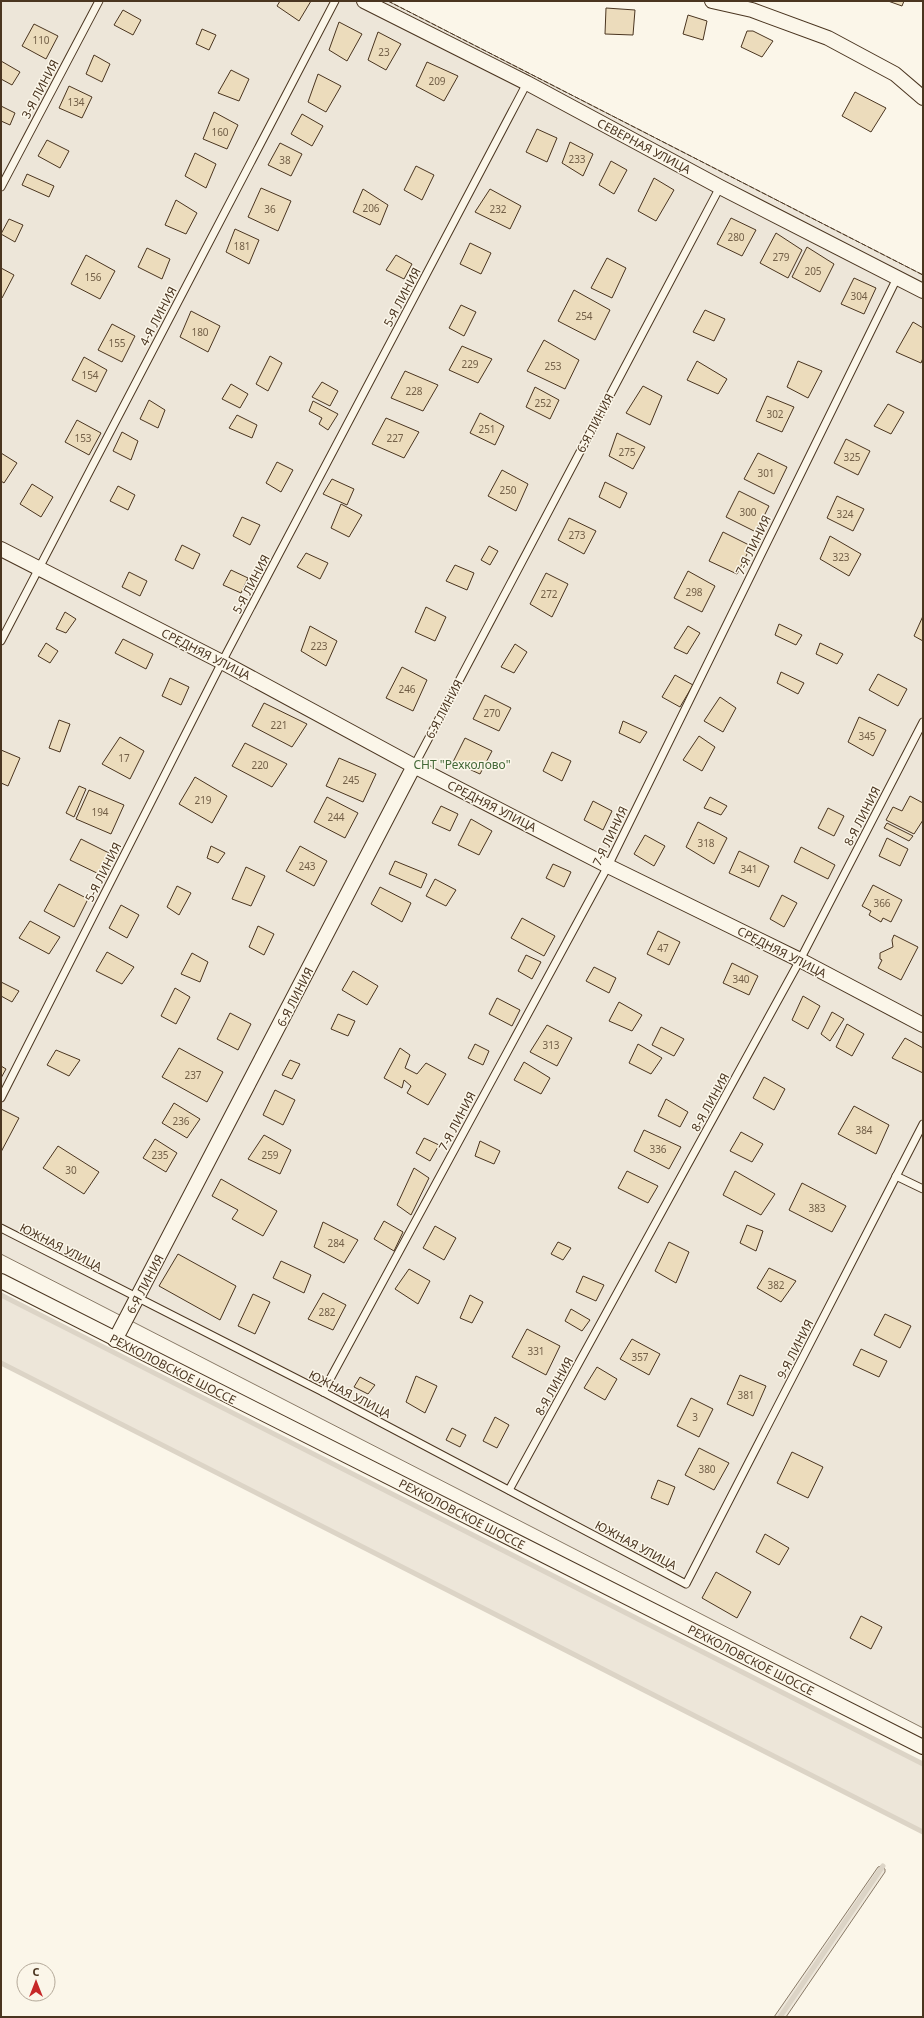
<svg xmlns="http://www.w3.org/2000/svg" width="924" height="2018" font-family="'Noto Sans',sans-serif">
<rect width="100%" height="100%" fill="#fbf6e9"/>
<g fill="#ede6d9" stroke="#887966">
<path d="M1,1H388L923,275V1728L1,1254Z"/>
<path d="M1,1295L923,1764V1832L1,1363Z"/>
<path d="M881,1866L885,1869V1872L786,2017H774L878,1867Z"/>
</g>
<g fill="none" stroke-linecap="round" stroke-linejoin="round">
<g stroke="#dcd4c6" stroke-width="5">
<path d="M1,1295L923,1764"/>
<path d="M1,1363L923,1832"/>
<path d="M780,2017L883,1866"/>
</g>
</g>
<g fill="#ecdcbc" stroke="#4a3520">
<path d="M280,1H311L299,21L277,6Z"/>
<path d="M888,1H904L902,6Z"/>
<path d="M606,8L635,10L633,35L605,34Z"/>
<path d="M123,10L141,20L133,35L114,25Z"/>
<path d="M688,15L707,21L703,40L683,34Z"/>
<path d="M339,22L362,34L347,61L329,50Z"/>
<path d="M34,24L58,36L46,59L22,46Z"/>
<path d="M202,29L216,35L209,50L196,44Z"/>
<path d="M747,31H753L773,41L762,57L741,47Z"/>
<path d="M378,32L401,44L386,70L368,60Z"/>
<path d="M94,55L110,64L102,82L86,74Z"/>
<path d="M1,61L20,72L12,85L1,79Z"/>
<path d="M427,62L458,76L444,101L416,86Z"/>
<path d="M231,70L249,79L239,101L218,93Z"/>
<path d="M318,74L341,86L326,112L308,102Z"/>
<path d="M69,86L92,97L82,118L59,108Z"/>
<path d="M855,92L886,108L871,132L842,116Z"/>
<path d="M1,106L15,113L10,125L1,121Z"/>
<path d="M214,112L238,125L227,149L203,139Z"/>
<path d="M302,114L323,126L312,146L291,134Z"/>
<path d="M537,129L557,138L547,162L526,152Z"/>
<path d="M47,140L69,151L60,168L38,156Z"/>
<path d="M570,142L593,154L583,176L562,163Z"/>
<path d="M280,143L302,154L291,176L268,165Z"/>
<path d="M195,153L216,164L206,188L185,176Z"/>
<path d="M611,161L627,170L614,194L599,185Z"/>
<path d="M416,166L434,175L422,200L404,190Z"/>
<path d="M27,174L54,186L49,197L22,185Z"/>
<path d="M654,178L674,190L656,221L638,211Z"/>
<path d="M261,188L291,201L278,231L248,217Z"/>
<path d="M363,189L388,205L380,225L353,212Z"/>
<path d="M490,189L521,206L510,229L475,212Z"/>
<path d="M176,200L197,213L186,234L165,225Z"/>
<path d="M731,218L756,230L742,256L717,244Z"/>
<path d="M9,219L23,225L15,242L1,234Z"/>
<path d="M235,229L259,240L249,264L226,252Z"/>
<path d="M776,233L802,250L788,278L760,263Z"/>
<path d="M470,243L491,253L481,274L460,264Z"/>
<path d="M807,247L834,264L820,292L792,277Z"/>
<path d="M147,248L170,259L162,279L138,267Z"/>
<path d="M86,255L115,271L100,299L71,284Z"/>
<path d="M396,255L412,264L404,279L386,270Z"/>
<path d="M607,258L626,268L612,298L591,288Z"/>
<path d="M1,268L14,275L2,298H1Z"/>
<path d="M854,278L876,288L864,314L841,304Z"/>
<path d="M574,290L610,310L595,340L558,321Z"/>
<path d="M461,305L476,312L464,336L449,328Z"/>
<path d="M705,310L725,319L714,341L693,332Z"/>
<path d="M191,311L220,326L208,352L180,337Z"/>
<path d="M913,322L923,328V358L921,363L896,352Z"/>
<path d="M112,324L135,336L122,362L98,350Z"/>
<path d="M544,340L579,360L565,389L527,371Z"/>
<path d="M462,346L492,359L478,383L449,370Z"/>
<path d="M270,356L282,363L268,391L256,384Z"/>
<path d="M84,357L107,370L96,392L72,380Z"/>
<path d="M697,361L727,379L718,394L687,380Z"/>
<path d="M798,361L822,371L808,398L787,387Z"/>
<path d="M405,371L438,385L423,411L391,398Z"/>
<path d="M322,382L338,391L330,406L312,397Z"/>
<path d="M231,384L248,394L240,408L222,399Z"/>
<path d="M643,386L662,396L650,425L626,413Z"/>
<path d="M535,387L559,400L550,419L526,407Z"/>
<path d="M767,396L794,407L782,432L756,421Z"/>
<path d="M149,400L165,410L158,428L140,419Z"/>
<path d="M313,401L338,414L328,430L319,424L322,418L309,411Z"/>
<path d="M888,404L904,412L891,434L874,426Z"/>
<path d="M480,413L504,426L495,445L470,433Z"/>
<path d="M237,415L257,425L252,438L229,428Z"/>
<path d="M386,418L419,432L404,458L372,444Z"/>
<path d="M77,420L101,433L89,455L65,442Z"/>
<path d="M122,432L138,441L131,460L113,451Z"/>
<path d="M617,433L645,447L633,469L609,456Z"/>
<path d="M846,439L870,451L858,475L834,463Z"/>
<path d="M1,453L17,463L4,483L1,481Z"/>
<path d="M758,453L787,467L774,494L744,479Z"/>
<path d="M277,462L293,470L281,492L266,483Z"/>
<path d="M502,470L528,484L516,511L488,496Z"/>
<path d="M332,479L354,489L347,505L323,494Z"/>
<path d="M605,482L627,493L620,508L599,497Z"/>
<path d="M32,484L53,497L41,517L20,504Z"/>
<path d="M118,486L135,495L128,510L110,501Z"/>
<path d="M739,491L769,506L756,532L726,517Z"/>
<path d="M837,496L864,509L853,531L827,518Z"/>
<path d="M341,504L362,515L349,537L331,528Z"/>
<path d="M242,517L260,525L250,545L233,536Z"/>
<path d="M569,518L596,531L584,554L558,540Z"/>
<path d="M723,532L751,546L737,574L709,561Z"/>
<path d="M830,536L861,554L849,576L820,559Z"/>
<path d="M182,545L200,554L193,569L175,560Z"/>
<path d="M489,546L498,551L490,565L481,560Z"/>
<path d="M306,553L328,563L320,579L297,567Z"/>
<path d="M455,565L474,573L467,590L446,581Z"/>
<path d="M231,570L248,578L241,593L223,585Z"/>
<path d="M688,571L715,586L702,612L674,598Z"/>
<path d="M129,572L147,581L140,596L122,587Z"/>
<path d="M546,573L568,584L552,617L530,604Z"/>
<path d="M426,607L446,617L435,641L415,632Z"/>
<path d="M65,612L76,619L66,633L56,629Z"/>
<path d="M923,616V641L914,636Z"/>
<path d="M779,624L802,635L796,645L775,635Z"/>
<path d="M310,626L337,641L326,666L301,651Z"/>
<path d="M688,626L700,633L687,654L674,648Z"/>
<path d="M123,639L153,654L146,669L115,653Z"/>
<path d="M46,643L58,651L50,663L38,656Z"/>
<path d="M820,643L843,654L837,664L816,654Z"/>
<path d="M515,644L527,652L514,673L501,667Z"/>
<path d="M402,667L427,680L413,711L386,698Z"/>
<path d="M781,672L804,683L798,694L777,683Z"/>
<path d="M878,674L907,689L898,706L869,690Z"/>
<path d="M675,675L693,685L680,707L662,697Z"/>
<path d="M170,678L189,687L181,705L162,696Z"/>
<path d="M485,695L511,708L499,731L473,719Z"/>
<path d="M720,697L736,708L723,732L704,721Z"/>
<path d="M264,703L307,724L292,747L252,726Z"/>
<path d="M859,717L886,730L873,756L848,742Z"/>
<path d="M59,720L70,724L60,752L49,748Z"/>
<path d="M623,721L647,732L640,743L619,733Z"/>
<path d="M699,736L715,747L702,771L683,760Z"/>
<path d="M120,737L144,751L130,779L102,764Z"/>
<path d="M465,738L492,751L480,774L453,762Z"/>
<path d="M245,743L287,764L272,787L232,766Z"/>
<path d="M1,750L20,758L8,786L1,783Z"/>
<path d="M552,752L571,761L562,781L543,771Z"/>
<path d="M339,758L376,774L363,802L326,786Z"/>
<path d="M195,777L227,796L212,823L179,804Z"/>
<path d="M79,786L86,789L74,817L66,813Z"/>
<path d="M89,790L124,805L111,834L76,819Z"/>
<path d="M910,796L923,803V820L914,834L886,820L893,807L902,811Z"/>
<path d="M327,797L358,813L345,838L314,822Z"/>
<path d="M710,797L727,806L721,815L704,808Z"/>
<path d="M593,801L612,811L603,830L584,820Z"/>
<path d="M441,806L458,814L450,831L432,823Z"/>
<path d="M828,808L844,816L834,836L818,828Z"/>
<path d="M471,819L492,831L479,855L458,845Z"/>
<path d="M698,822L727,838L714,864L686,847Z"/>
<path d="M887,823L913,836L909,841L884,828Z"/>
<path d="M645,835L665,846L654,866L634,854Z"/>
<path d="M887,838L908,849L900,866L879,856Z"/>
<path d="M81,839L111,854L101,875L70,860Z"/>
<path d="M211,846L225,853L218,863L207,858Z"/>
<path d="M300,846L327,861L314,886L286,871Z"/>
<path d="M801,847L835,865L828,879L794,862Z"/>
<path d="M739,851L769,866L759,887L729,873Z"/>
<path d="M395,861L427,874L421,888L389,874Z"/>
<path d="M553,864L571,872L564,887L546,878Z"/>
<path d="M246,867L265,876L251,906L232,899Z"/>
<path d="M435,879L456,890L446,906L426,896Z"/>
<path d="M59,884L88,899L74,927L44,911Z"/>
<path d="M873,885L902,900L891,922L883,918L881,922L869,915L871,911L862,906Z"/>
<path d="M177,886L191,893L179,915L167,907Z"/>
<path d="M380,887L411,903L402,922L371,904Z"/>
<path d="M782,895L797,903L784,927L770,919Z"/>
<path d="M121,905L139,915L127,938L109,928Z"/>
<path d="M522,918L555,936L544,956L511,938Z"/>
<path d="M30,921L60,937L49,954L19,938Z"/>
<path d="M258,926L274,934L264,955L249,947Z"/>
<path d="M658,931L680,942L669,965L647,954Z"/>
<path d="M894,935L918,947L901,980L878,968L882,960L880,959V953L893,947L892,940Z"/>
<path d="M107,952L134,967L122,984L96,971Z"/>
<path d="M192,953L208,962L200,982L181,974Z"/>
<path d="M526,955L541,962L532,979L518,971Z"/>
<path d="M732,963L758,976L749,995L723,983Z"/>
<path d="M594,967L616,978L609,993L586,981Z"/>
<path d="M353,971L378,986L367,1005L342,990Z"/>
<path d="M1,982L19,991L12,1002L1,996Z"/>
<path d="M175,988L190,997L176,1024L161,1016Z"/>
<path d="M803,996L820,1006L808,1029L792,1020Z"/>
<path d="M497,998L520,1010L512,1026L489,1014Z"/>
<path d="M619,1002L642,1015L632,1031L609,1021Z"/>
<path d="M832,1012L844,1019L830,1041L821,1034Z"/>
<path d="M230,1013L251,1024L238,1050L217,1039Z"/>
<path d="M338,1014L355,1021L348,1036L331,1029Z"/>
<path d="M847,1024L864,1034L852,1056L836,1047Z"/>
<path d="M547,1025L572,1038L557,1066L530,1052Z"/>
<path d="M661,1027L684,1039L674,1056L652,1045Z"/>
<path d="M905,1038L923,1048V1073L892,1058Z"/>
<path d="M475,1044L489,1051L483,1065L468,1058Z"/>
<path d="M638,1044L662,1058L651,1074L629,1063Z"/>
<path d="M179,1048L223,1072L207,1102L162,1077Z"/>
<path d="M400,1048L410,1055L405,1068L417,1074L426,1063L446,1074L428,1105L407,1093L411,1086L404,1080L402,1088L384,1078Z"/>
<path d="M56,1050L80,1060L69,1076L47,1065Z"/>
<path d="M290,1060L300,1064L292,1079L282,1075Z"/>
<path d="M524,1062L550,1078L541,1094L514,1080Z"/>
<path d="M1,1066L6,1069L1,1078Z"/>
<path d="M764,1077L785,1089L774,1110L753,1098Z"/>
<path d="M275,1090L295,1100L283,1125L263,1115Z"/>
<path d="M666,1099L688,1112L680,1127L658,1116Z"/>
<path d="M174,1103L200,1119L187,1138L162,1123Z"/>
<path d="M854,1106L889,1125L876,1154L838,1134Z"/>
<path d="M1,1109L19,1118L1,1152Z"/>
<path d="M644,1130L681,1147L669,1169L634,1151Z"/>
<path d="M741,1132L763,1144L752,1162L730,1151Z"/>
<path d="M264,1135L291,1150L280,1174L248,1159Z"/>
<path d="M424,1138L439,1145L430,1161L416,1153Z"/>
<path d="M155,1139L177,1153L166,1172L143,1158Z"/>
<path d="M480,1141L500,1151L494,1164L475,1156Z"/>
<path d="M58,1146L99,1172L84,1194L43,1168Z"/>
<path d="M414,1168L429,1178L411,1215L397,1205Z"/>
<path d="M627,1171L658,1186L648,1203L618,1188Z"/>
<path d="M735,1171L775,1194L761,1215L723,1195Z"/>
<path d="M221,1179L277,1211L263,1236L232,1219L238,1210L212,1196Z"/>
<path d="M802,1183L846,1206L832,1232L789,1210Z"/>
<path d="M384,1221L403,1232L394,1251L374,1239Z"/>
<path d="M323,1222L358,1240L344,1263L314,1247Z"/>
<path d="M747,1225L763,1231L756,1251L740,1243Z"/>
<path d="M435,1226L456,1238L444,1260L423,1248Z"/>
<path d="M558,1242L571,1248L563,1260L551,1254Z"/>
<path d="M669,1242L689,1252L676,1283L655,1271Z"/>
<path d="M178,1254L236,1286L220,1320L159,1286Z"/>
<path d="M281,1261L311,1275L304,1293L273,1278Z"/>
<path d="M769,1268L796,1281L781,1302L757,1288Z"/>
<path d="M409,1269L430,1281L418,1304L395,1289Z"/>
<path d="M583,1276L604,1285L596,1301L576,1292Z"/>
<path d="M323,1293L346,1305L333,1330L308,1319Z"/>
<path d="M253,1294L270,1302L255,1334L238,1326Z"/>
<path d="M470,1295L483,1302L472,1323L460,1318Z"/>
<path d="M571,1309L590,1320L582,1331L565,1321Z"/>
<path d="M885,1314L911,1326L900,1348L874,1335Z"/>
<path d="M527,1329L560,1346L546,1375L512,1357Z"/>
<path d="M632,1339L660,1354L649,1375L620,1359Z"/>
<path d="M861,1349L887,1361L879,1377L853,1365Z"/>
<path d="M597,1367L617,1379L605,1400L584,1388Z"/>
<path d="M740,1375L766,1386L753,1416L727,1404Z"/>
<path d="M416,1376L437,1386L425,1413L406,1402Z"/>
<path d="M360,1377L375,1385L368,1394L354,1387Z"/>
<path d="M691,1398L713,1409L699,1437L677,1426Z"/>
<path d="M495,1417L509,1425L497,1448L483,1441Z"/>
<path d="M452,1428L466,1435L460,1447L446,1440Z"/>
<path d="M699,1448L729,1463L714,1490L685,1475Z"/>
<path d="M792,1452L823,1467L808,1498L777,1483Z"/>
<path d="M658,1480L675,1487L668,1505L651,1498Z"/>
<path d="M765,1534L789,1548L779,1565L756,1552Z"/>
<path d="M716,1572L751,1592L737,1618L702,1598Z"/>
<path d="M861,1616L882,1627L871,1649L850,1638Z"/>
</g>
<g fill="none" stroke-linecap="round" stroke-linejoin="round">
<g stroke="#4a3520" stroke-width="9">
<g id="lane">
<path d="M1,187L99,1"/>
<path d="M1,641L335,1"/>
<path d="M414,766L720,187"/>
<path d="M1,1098L222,662L527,83"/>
<path d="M896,1176L923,1189"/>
<path d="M1,1228L323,1392L686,1584L923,1124"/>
<path d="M323,1392L608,866L897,278"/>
<path d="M509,1490L800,960L923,722"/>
</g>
</g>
<g stroke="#4a3520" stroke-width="16">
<g id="street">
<path d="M364,1L527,83L720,187L923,291"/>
<path d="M712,1L752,10L828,38L895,74L923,98"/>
<path d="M1,549L222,662L414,766L608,866L800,960L923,1025"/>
<path d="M1,1281L923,1747"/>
<path d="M115,1340L414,766"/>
</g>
</g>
<use href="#lane" stroke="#fbf6e9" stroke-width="7"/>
<use href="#street" stroke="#fbf6e9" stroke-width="14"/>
<path stroke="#4a3520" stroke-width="1" stroke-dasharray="5 2" stroke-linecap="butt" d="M388,1L923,275"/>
</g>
<g text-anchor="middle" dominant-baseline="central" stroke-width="3" stroke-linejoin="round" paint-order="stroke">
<g font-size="10" fill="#725f47">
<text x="41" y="40">110</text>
<text x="384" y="52">23</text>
<text x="437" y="81">209</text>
<text x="76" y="102">134</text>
<text x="220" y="132">160</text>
<text x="577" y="159">233</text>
<text x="285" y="160">38</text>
<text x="371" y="208">206</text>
<text x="270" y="209">36</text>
<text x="498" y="209">232</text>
<text x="736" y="237">280</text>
<text x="242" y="246">181</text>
<text x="781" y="257">279</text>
<text x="813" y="271">205</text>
<text x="93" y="277">156</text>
<text x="859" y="296">304</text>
<text x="584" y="316">254</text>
<text x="200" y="332">180</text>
<text x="117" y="343">155</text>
<text x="470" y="364">229</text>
<text x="553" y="366">253</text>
<text x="90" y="375">154</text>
<text x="414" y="391">228</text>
<text x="543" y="403">252</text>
<text x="775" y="414">302</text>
<text x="487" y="429">251</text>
<text x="83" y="438">153</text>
<text x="395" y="438">227</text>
<text x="627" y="452">275</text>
<text x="852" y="457">325</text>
<text x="766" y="473">301</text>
<text x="508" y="490">250</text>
<text x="748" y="512">300</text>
<text x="845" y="514">324</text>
<text x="577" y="535">273</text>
<text x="841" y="557">323</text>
<text x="694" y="592">298</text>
<text x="549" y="594">272</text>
<text x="319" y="646">223</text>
<text x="407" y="689">246</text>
<text x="492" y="713">270</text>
<text x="279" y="725">221</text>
<text x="867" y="736">345</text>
<text x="124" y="758">17</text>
<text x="260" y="765">220</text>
<text x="351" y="780">245</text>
<text x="203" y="800">219</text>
<text x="100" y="812">194</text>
<text x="336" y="817">244</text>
<text x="706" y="843">318</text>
<text x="307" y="866">243</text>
<text x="749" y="869">341</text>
<text x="882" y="903">366</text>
<text x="663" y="948">47</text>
<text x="741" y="979">340</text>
<text x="551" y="1045">313</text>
<text x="193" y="1075">237</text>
<text x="181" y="1121">236</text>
<text x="864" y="1130">384</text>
<text x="658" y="1149">336</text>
<text x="160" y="1155">235</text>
<text x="270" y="1155">259</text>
<text x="71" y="1170">30</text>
<text x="817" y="1208">383</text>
<text x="336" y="1243">284</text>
<text x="776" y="1285">382</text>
<text x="327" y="1312">282</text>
<text x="536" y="1351">331</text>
<text x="640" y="1357">357</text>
<text x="746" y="1395">381</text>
<text x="695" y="1417">3</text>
<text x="707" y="1469">380</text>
</g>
<g font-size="12" fill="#4a3520" stroke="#fbf6e9">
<text transform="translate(40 89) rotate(-62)">3-Я ЛИНИЯ</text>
<text transform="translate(644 146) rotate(28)">СЕВЕРНАЯ УЛИЦА</text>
<text transform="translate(402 297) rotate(-62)">5-Я ЛИНИЯ</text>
<text transform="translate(158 316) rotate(-62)">4-Я ЛИНИЯ</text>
<text transform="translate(595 423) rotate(-62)">6-Я ЛИНИЯ</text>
<text transform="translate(753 545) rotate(-64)">7-Я ЛИНИЯ</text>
<text transform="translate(251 584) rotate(-62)">5-Я ЛИНИЯ</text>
<text transform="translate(206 654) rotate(27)">СРЕДНЯЯ УЛИЦА</text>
<text transform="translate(444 709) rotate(-62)">6-Я ЛИНИЯ</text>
<text transform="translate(492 806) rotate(27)">СРЕДНЯЯ УЛИЦА</text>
<text transform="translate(862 816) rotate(-63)">8-Я ЛИНИЯ</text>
<text transform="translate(610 836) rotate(-64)">7-Я ЛИНИЯ</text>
<text transform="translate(103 872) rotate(-63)">5-Я ЛИНИЯ</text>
<text transform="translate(782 952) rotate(27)">СРЕДНЯЯ УЛИЦА</text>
<text transform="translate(295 997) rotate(-63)">6-Я ЛИНИЯ</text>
<text transform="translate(710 1102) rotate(-61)">8-Я ЛИНИЯ</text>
<text transform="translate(457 1121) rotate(-62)">7-Я ЛИНИЯ</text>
<text transform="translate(61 1247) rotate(27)">ЮЖНАЯ УЛИЦА</text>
<text transform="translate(145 1284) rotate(-62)">6-Я ЛИНИЯ</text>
<text transform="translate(795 1349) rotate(-63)">9-Я ЛИНИЯ</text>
<text transform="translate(173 1369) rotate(27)">РЕХКОЛОВСКОЕ ШОССЕ</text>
<text transform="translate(554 1386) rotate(-61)">8-Я ЛИНИЯ</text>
<text transform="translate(350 1394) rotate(27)">ЮЖНАЯ УЛИЦА</text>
<text transform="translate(462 1514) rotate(27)">РЕХКОЛОВСКОЕ ШОССЕ</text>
<text transform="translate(636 1545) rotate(28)">ЮЖНАЯ УЛИЦА</text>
<text transform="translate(751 1660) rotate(27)">РЕХКОЛОВСКОЕ ШОССЕ</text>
</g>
<g font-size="12" fill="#436837" stroke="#fbf6e9">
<text x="462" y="764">СНТ "Рехколово"</text>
</g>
</g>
<rect width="924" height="2018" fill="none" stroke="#4a3520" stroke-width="4"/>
<g transform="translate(36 1982)"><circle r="19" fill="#fbf6e9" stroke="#b4a999"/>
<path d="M0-3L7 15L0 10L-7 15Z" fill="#c62828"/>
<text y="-6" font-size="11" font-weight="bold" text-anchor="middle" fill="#4a3520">С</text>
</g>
</svg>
